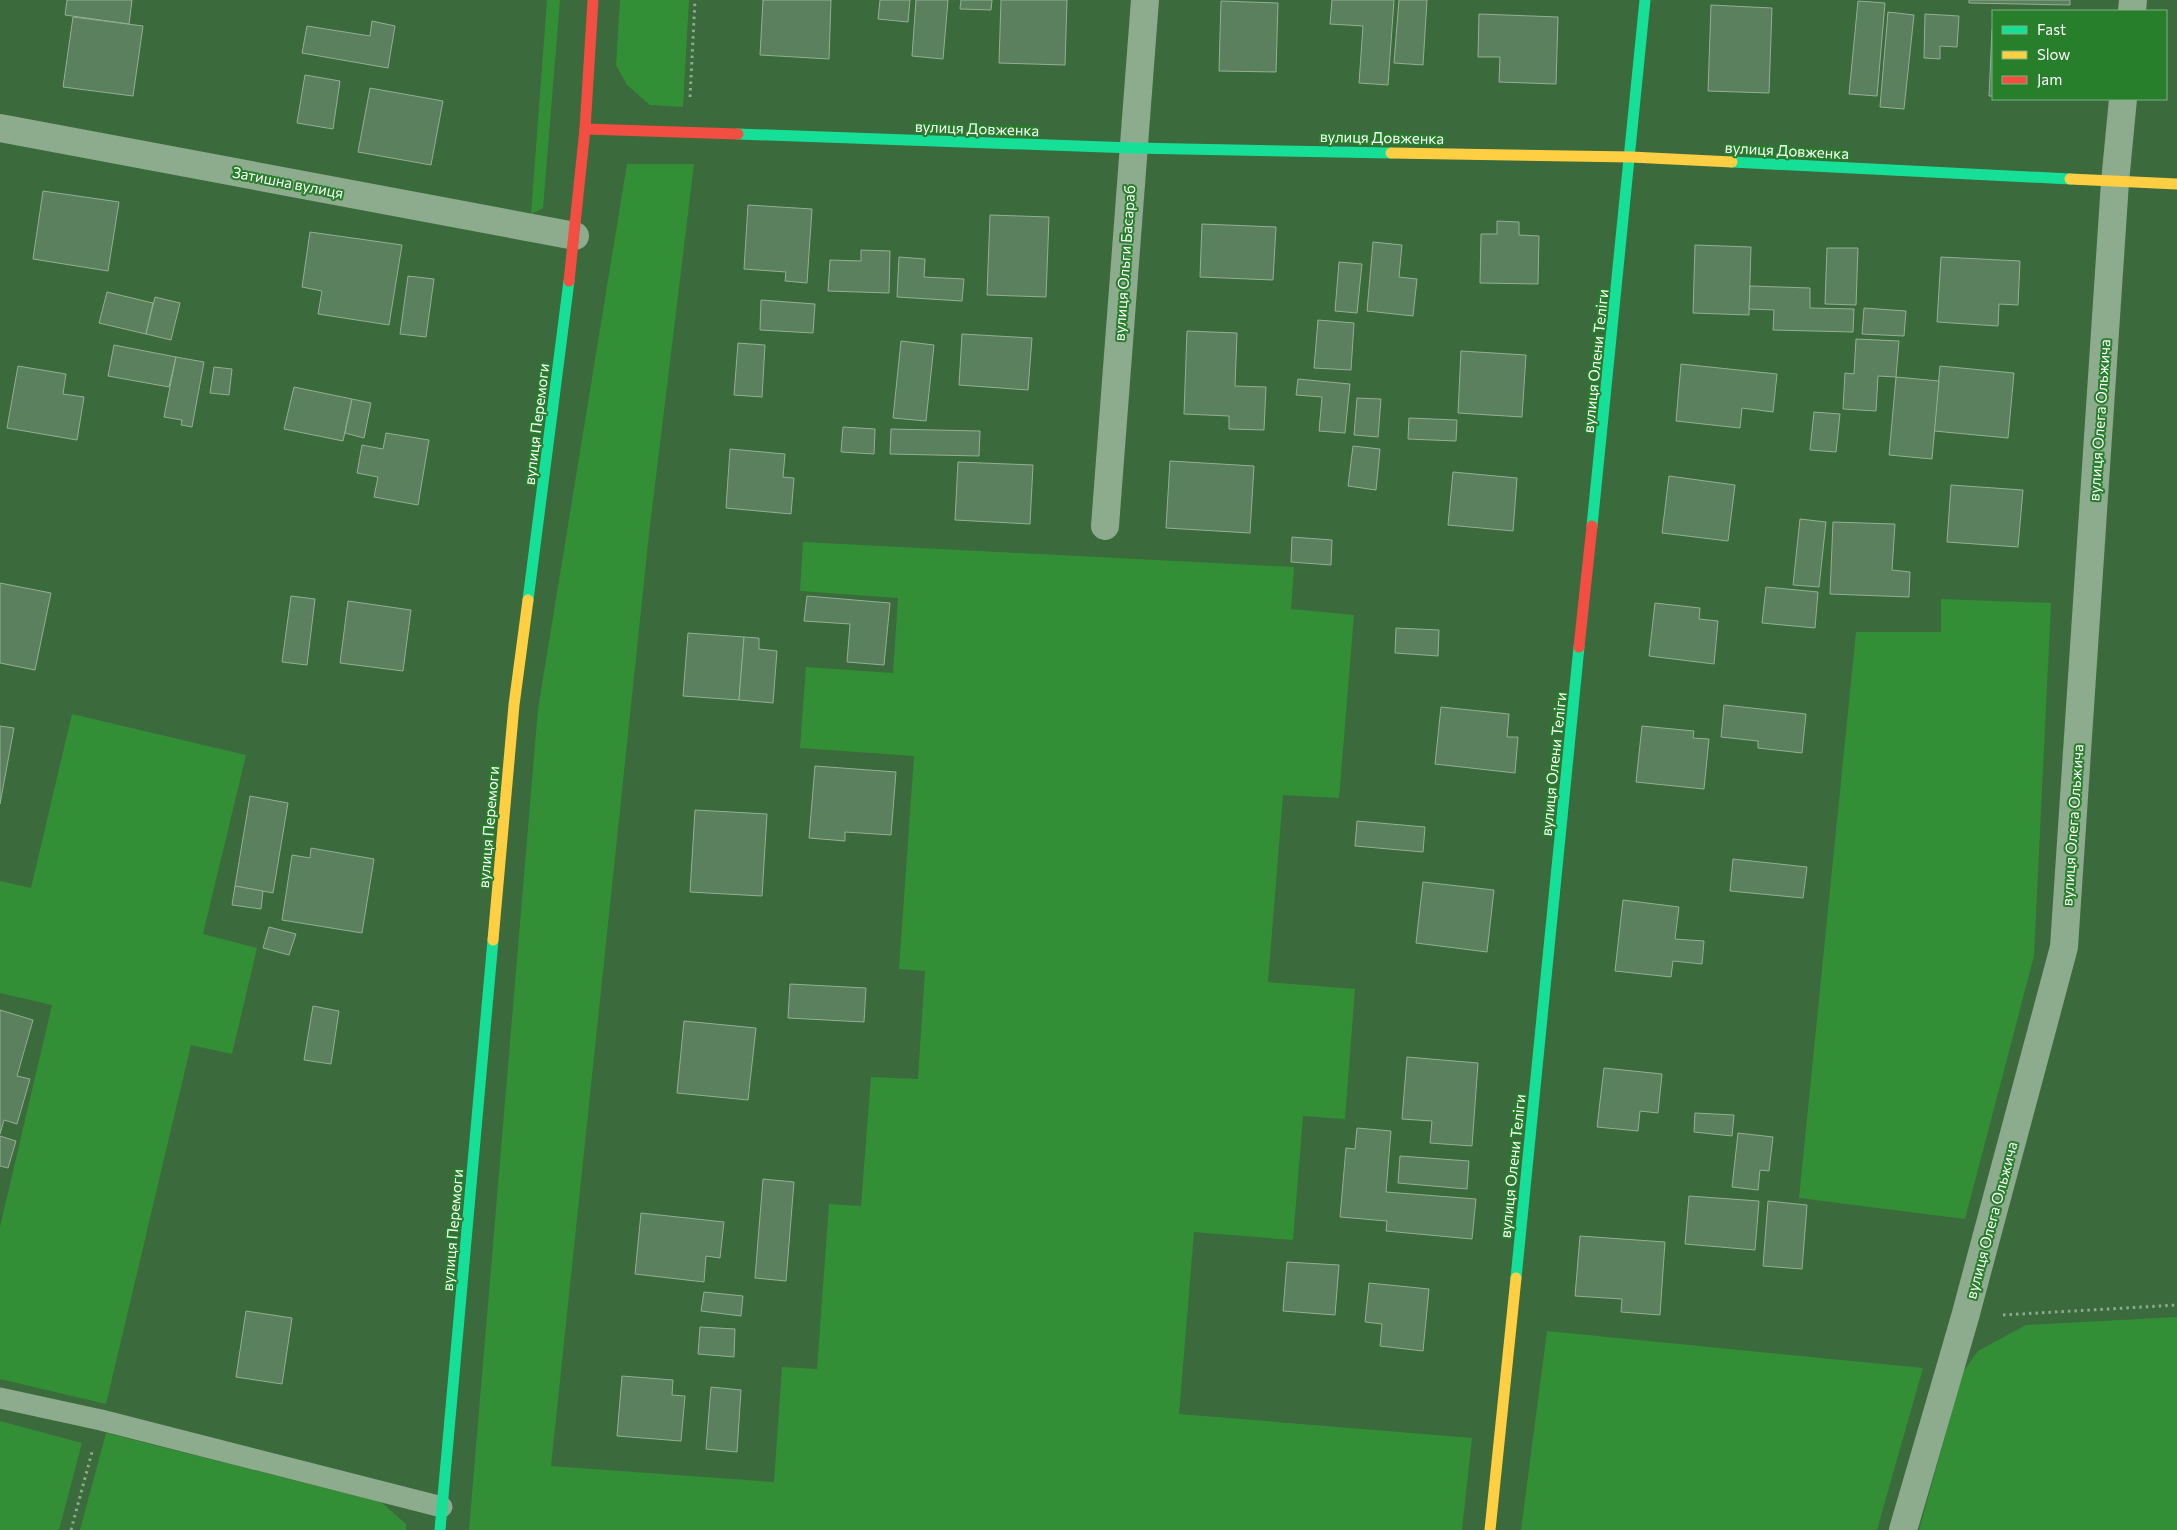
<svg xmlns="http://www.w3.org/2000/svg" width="2177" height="1530" font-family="Commissioner,sans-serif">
<rect width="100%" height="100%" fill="#3b6a3d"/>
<g fill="#338f36">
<path d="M547,0H560L543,208L531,214Z"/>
<path d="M620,0H689L683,107L650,105L627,85L616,65Z"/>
<path d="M627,164H694L649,534L551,1466L774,1482L782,1367L817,1369L829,1204L861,1206L871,1077L918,1079L925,971L899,969L914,756L800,748L806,667L893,673L898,598L800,591L803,542L1294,567L1291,609L1354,615L1339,798L1283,795L1268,982L1355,989L1345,1119L1303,1116L1293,1240L1194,1232L1179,1414L1472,1438L1462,1530H469L538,709Z"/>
<path d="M1941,599L2051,603L2034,956L1965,1219L1799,1198L1856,632H1941Z"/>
<path d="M72,714L246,755L203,934L257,948L232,1054L191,1045L106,1404L0,1379V1227L52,1005L0,993V881L31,888Z"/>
<path d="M2177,1317V1530H1919L1963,1372L1978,1351L2026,1325Z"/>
<path d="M1547,1331L1923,1368L1877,1530H1521Z"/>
<path d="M0,1421L82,1443L59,1530H0Z"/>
<path d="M106,1433L381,1502L406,1524V1530H80Z"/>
</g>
<g fill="#5b805d" stroke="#94af94">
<path d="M67,0H132L129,24L65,15Z"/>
<path d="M763,0H831L829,59L760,55Z"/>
<path d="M880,0H910L908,22L878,19Z"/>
<path d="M916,0H948L943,59L912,56Z"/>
<path d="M961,0H992L991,10L960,9Z"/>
<path d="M1001,0H1067L1065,65L999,63Z"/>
<path d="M1332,0H1394L1388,85L1359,83L1363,26L1330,24Z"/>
<path d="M1399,0H1427L1423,65L1394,63Z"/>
<path d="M1969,0H2070V5L1969,3Z"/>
<path d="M1221,1L1278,3L1276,72L1219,71Z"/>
<path d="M1858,1L1885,3L1877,96L1849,94Z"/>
<path d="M1711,5L1772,8L1769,93L1708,91Z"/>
<path d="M1888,12L1914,15L1904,109L1880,107Z"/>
<path d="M1479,14L1558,17L1556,84L1499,82L1500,57H1478Z"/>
<path d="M1925,14L1959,16L1957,47L1940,46V59L1924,58Z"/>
<path d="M73,17L143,26L133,96L63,87Z"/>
<path d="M372,21L395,26L388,68L302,53L307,26L370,36Z"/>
<path d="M1992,30H1993V96H1989Z"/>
<path d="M305,75L340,81L333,129L297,123Z"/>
<path d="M370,88L443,101L431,165L358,152Z"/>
<path d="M43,191L119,202L108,271L33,259Z"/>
<path d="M748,205L812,209L807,283L785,281L786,272L744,269Z"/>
<path d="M990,215L1049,217L1046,297L987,295Z"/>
<path d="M1497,221L1519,222V235L1539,236L1538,284L1480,283L1481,234H1497Z"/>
<path d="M1202,224L1276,227L1273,280L1200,277Z"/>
<path d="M310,232L402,245L389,325L318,314L322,291L302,287Z"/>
<path d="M1373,242L1402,245L1399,277L1417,279L1413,316L1367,311Z"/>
<path d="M1695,245L1751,247L1749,315L1693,313Z"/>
<path d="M1827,248H1858L1856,305L1825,304Z"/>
<path d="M861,250L890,251L889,293L828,291L830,260L861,261Z"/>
<path d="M899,257L925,259L924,277L964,279L962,301L897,297Z"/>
<path d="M1941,257L2020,261L2018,305L1999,304L1998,326L1937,322Z"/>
<path d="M1339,262L1362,264L1357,313L1335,311Z"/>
<path d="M408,276L434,279L426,337L400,334Z"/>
<path d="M1750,286L1810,288V308L1854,309L1853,332L1773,330L1774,310L1749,309Z"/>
<path d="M107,292L153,303L146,334L99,323Z"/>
<path d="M155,297L180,303L171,340L146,334Z"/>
<path d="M761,300L815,304L813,333L760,330Z"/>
<path d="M1864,308L1906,311L1904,336L1862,334Z"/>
<path d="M1318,320L1354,323L1351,370L1314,368Z"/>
<path d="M1187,331L1237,333L1235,386L1266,387L1264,430L1229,429V416L1184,414Z"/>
<path d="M962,334L1032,338L1028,390L959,385Z"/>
<path d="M1856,339L1899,341L1896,377L1878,376L1876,411L1843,409L1845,373L1854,374Z"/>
<path d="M901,341L934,345L926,421L893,418Z"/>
<path d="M738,343L765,345L762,397L734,395Z"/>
<path d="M114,345L176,357L169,387L108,376Z"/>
<path d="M1461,351L1526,355L1522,417L1458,413Z"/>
<path d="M176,357L204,362L192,427L181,425L182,420L164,417Z"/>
<path d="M1681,364L1777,374L1773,412L1742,408L1740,428L1676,421Z"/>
<path d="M18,366L66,374L63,394L84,397L77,440L7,428Z"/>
<path d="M1940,366L2014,373L2008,438L1934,431Z"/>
<path d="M214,367L232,369L229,395L210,393Z"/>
<path d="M1896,377L1939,381L1932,459L1889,455Z"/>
<path d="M1298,379L1350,384L1345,433L1319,431L1322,397L1296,395Z"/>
<path d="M294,387L352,399L343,441L284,429Z"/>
<path d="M1357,398L1381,399L1378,437L1354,435Z"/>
<path d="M352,399L371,403L364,438L345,433Z"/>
<path d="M1814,412L1840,414L1836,452L1810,450Z"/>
<path d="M1409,418L1457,420L1456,441L1408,439Z"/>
<path d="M843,427L875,429L874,454L841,452Z"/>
<path d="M891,429L980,431L979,456L890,454Z"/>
<path d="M386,433L429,440L418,505L374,497L378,477L357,473L362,445L383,449Z"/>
<path d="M1353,446L1380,449L1376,490L1348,486Z"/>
<path d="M730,449L785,454L783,477L794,478L791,514L726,508Z"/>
<path d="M1170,461L1254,466L1250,533L1166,528Z"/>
<path d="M958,462L1033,465L1030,524L955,520Z"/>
<path d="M1453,472L1517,478L1513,531L1448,525Z"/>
<path d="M1669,476L1735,485L1728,541L1662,533Z"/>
<path d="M1951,485L2023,490L2018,547L1947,542Z"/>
<path d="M1800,519L1826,522L1819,587L1793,585Z"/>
<path d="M1833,522L1895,524L1892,570L1910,572L1909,597L1830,594Z"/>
<path d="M1292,537L1332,540L1331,565L1291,562Z"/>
<path d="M0,583L51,593L35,670L0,663Z"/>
<path d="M1766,587L1818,592L1815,628L1762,623Z"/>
<path d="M291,596L315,599L307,665L282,662Z"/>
<path d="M807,596L890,603L884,665L847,662L850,624L804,621Z"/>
<path d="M348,601L411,610L403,671L340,663Z"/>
<path d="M1655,603L1700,608L1699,619L1718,621L1714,664L1649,656Z"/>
<path d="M1396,628L1439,630L1438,656L1395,653Z"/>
<path d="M688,633L744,637L739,700L683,696Z"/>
<path d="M744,637L759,638V649L777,651L773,703L739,700Z"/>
<path d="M1724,705L1806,714L1802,753L1758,748V741L1721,737Z"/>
<path d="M1441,707L1509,714L1507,737H1518L1515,773L1435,764Z"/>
<path d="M0,726L14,728L0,804Z"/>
<path d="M1642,726L1694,731L1693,738L1709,739L1704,789L1636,782Z"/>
<path d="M815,766L896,772L891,835L845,832V841L809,838Z"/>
<path d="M250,796L288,803L273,893L235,886Z"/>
<path d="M695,810L767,814L762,896L690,892Z"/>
<path d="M1357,821L1425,827L1423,852L1355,846Z"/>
<path d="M311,848L374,859L362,933L282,920L292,855L310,858Z"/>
<path d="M1733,859L1807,867L1803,898L1730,891Z"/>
<path d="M1423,882L1494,890L1487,952L1416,943Z"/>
<path d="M235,886L263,891L261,909L232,905Z"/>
<path d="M1623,900L1679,907L1675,939L1704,941L1702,964L1673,961L1671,977L1615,971Z"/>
<path d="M269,927L296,934L289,955L263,948Z"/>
<path d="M790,984L866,988L864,1022L788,1018Z"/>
<path d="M313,1006L339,1011L331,1064L304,1060Z"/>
<path d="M0,1010L33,1020L17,1076L30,1079L17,1124L4,1120L0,1134Z"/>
<path d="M684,1021L756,1028L748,1100L677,1093Z"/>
<path d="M1407,1057L1478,1063L1472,1146L1430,1143L1432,1121L1402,1119Z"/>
<path d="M1604,1068L1662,1074L1658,1113L1640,1111L1638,1131L1597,1127Z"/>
<path d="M1695,1113L1734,1115L1732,1136L1694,1132Z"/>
<path d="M1357,1128L1391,1131L1386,1192L1476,1199L1472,1239L1386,1231L1387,1221L1340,1217L1346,1148L1355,1149Z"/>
<path d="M1738,1133L1773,1137L1769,1171L1760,1170L1758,1190L1732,1187Z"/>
<path d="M0,1136L16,1141L8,1168L0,1166Z"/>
<path d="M1400,1156L1469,1161L1467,1189L1398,1183Z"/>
<path d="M763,1179L794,1182L786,1281L755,1278Z"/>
<path d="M1689,1196L1759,1201L1755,1250L1685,1244Z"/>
<path d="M1768,1201L1807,1205L1802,1269L1763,1266Z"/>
<path d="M641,1213L724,1222L720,1258L706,1256L704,1282L635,1274Z"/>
<path d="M1580,1236L1665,1242L1660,1315L1621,1312L1622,1299L1575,1296Z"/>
<path d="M1287,1262L1339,1265L1335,1315L1283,1311Z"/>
<path d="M1369,1283L1429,1289L1423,1351L1380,1346L1382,1324L1365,1322Z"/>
<path d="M704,1292L743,1296L741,1316L701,1311Z"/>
<path d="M246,1311L292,1318L282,1384L236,1377Z"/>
<path d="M700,1327L735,1329L734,1357L698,1354Z"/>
<path d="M622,1376L673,1380L672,1395L685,1396L681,1441L617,1436Z"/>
<path d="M711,1387L741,1390L737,1452L706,1449Z"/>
</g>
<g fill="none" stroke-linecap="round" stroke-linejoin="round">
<g stroke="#8dab8d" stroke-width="3" stroke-dasharray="2.5 4" stroke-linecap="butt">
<path d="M690,97L695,0"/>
<path d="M2003,1315L2177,1305"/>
<path d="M71,1530L92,1452"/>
</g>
<path stroke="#8dab8d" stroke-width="21" d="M0,1398L101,1420L442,1507"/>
<g stroke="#8dab8d" stroke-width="28">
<path d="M2132,11L2133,0"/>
<path d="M0,128L575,236"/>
<path d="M1105,526L1145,0"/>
<path d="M1903,1530L1965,1317L2064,947L2115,182L2123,99"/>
</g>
<g stroke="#16e098" stroke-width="11">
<path d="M738,134L1133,148L1391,153"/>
<path d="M1732,162L2070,179"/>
<path d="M1592,526L1645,0"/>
<path d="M528,600L569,281"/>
<path d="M1516,1278L1579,647"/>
<path d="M440,1530L493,940"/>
</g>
<g stroke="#ffcf43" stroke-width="11">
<path d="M1391,153L1631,157L1732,162"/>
<path d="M2070,179L2177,184"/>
<path d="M493,940L514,705L528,600"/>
<path d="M1490,1530L1516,1278"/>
</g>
<g stroke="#f24e42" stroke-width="11">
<path d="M585,129L738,134"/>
<path d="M569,281L585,129L593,0"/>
<path d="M1579,647L1592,526"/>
</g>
</g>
<g text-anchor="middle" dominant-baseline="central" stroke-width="4" stroke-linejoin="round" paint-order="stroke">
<g font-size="15" fill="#fff" stroke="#277e2b">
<text transform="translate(977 128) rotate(2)">вулиця Довженка</text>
<text transform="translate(1382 137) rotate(1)">вулиця Довженка</text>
<text transform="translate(1787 150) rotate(3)">вулиця Довженка</text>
<text transform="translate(288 182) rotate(11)">Затишна вулиця</text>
<text transform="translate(1124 263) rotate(-86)">вулиця Ольги Басараб</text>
<text transform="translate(1595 361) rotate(-84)">вулиця Олени Теліги</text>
<text transform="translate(2099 420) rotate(-86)">вулиця Олега Ольжича</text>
<text transform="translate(536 424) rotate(-83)">вулиця Перемоги</text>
<text transform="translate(1553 764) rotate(-84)">вулиця Олени Теліги</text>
<text transform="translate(2072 825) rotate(-86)">вулиця Олега Ольжича</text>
<text transform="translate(488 827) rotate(-85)">вулиця Перемоги</text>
<text transform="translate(1512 1166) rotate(-84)">вулиця Олени Теліги</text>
<text transform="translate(1991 1220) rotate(-75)">вулиця Олега Ольжича</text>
<text transform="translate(452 1230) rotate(-85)">вулиця Перемоги</text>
</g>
</g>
<rect x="1992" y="10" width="175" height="90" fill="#277e2b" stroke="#7db280"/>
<rect x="2002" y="26" width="25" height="8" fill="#16e098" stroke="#7db280"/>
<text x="2037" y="35" font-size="15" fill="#ffffff">Fast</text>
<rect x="2002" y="51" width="25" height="8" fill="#ffcf43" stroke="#7db280"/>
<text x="2037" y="60" font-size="15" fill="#ffffff">Slow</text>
<rect x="2002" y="76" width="25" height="8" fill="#f24e42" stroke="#7db280"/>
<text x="2037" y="85" font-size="15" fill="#ffffff">Jam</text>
</svg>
